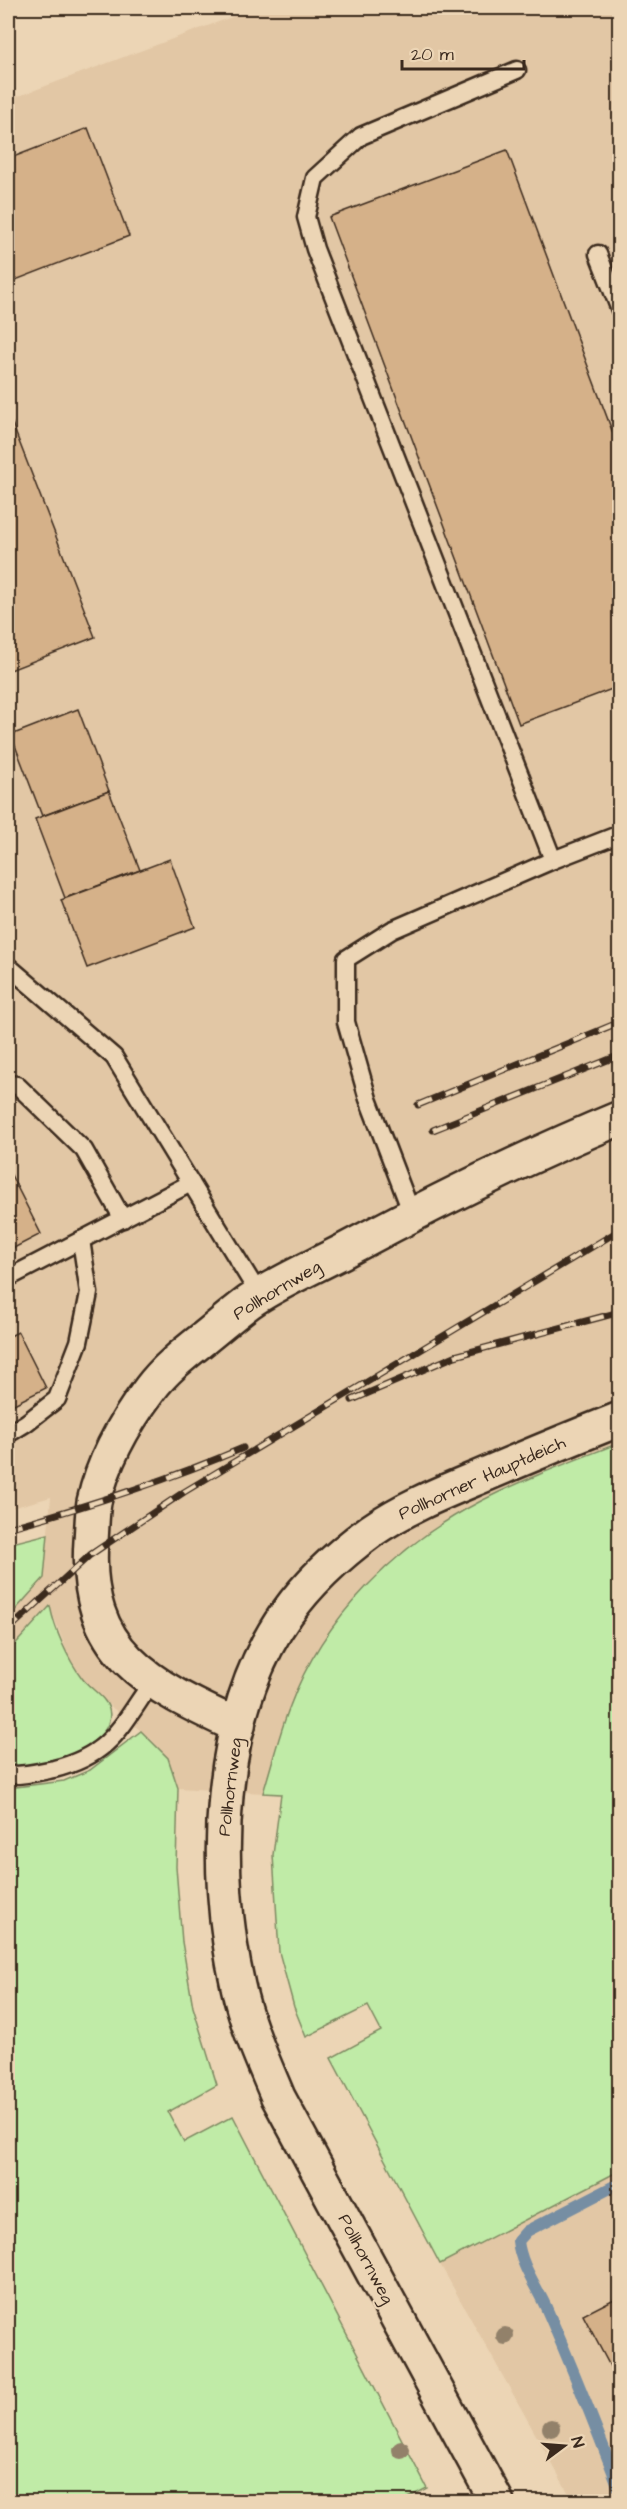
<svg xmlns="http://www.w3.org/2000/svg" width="627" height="2509" font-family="'Architects Daughter',sans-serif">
<rect width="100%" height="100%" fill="#ecd5b5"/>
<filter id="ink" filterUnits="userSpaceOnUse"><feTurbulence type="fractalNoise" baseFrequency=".0167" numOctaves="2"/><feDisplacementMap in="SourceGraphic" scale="12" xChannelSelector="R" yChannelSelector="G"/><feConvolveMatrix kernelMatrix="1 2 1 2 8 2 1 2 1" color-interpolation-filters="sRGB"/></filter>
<g filter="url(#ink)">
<g fill="#e2c7a5">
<path d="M256,8H619V1443L551,1469L480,1501L425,1535L383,1570L290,1705L263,1793L178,1788L168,1758L151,1739L109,1705L82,1678L68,1655L50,1606L8,1652V1618L44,1578L51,1497L8,1509V100Z"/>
<path d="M619,2171V2501H573L440,2264Z"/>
</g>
<g fill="#c0eba7" stroke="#7e8a62" stroke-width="1.5">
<path d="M619,1443V2171L440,2264L331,2058L381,2031L368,2006L306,2037L294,2007L279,1952L273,1855L281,1794L263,1793C272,1764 279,1734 290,1706C323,1617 398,1544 481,1501C526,1478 573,1461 619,1443Z"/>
<path d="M48,1534L44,1578L8,1618V1544Z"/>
<path d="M50,1606C55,1630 67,1658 82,1678C89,1688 106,1697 109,1709C117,1738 63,1762 40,1765C29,1766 18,1766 8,1766V1652Z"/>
<path d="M141,1731L168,1758L178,1788L176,1867L182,1942L193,2007L217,2085L168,2112L184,2142L233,2116L427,2488L402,2501H8V1788L64,1781L90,1770Z"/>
</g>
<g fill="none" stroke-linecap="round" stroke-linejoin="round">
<path stroke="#768ea3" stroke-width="12" d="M620,2183L527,2231L518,2241C521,2267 538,2288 548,2312C574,2371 597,2430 620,2490"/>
</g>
<g fill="#d5b189" stroke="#3b2a1e" stroke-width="1.5">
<path d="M88,128L129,236L8,283V159Z"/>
<path d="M507,150L620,452V686L519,724L329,217Z"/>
<path d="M8,413L95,637L8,671Z"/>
<path d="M78,709L109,791L42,816L11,735Z"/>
<path d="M109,791L140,870L65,898L35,819Z"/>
<path d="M170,859L195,927L87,968L61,900Z"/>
<path d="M8,1169L41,1234L8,1251Z"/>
<path d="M18,1332L46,1388L8,1407V1337Z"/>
<path d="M620,2296V2363L611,2368L583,2315Z"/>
</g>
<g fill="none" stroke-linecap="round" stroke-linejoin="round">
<g stroke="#3b2a1e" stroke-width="21">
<g id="service">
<path d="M598,254L620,310"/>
<path d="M553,860L620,834"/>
<path d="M8,966L114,1057L260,1296"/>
<path d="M8,1084L17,1085L84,1150L123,1219"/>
<path d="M412,1214L368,1099L346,1022V959L392,930L553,860L315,249L306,217L315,178L361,136L517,70"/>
<path d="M8,1278L191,1183"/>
<path d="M8,1434L26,1423L57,1399L79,1342L89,1293L81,1240"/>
<path d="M8,1775C23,1776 39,1772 54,1769C111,1755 121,1726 152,1682"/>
</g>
</g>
<g stroke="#3b2a1e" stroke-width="38">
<path id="minor" d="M238,1726C149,1685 83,1653 91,1541C92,1528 92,1514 94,1502C103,1461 125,1422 150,1389C164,1370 184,1354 203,1339C218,1327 233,1314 249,1302C277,1282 320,1264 351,1247C439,1200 528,1156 620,1118"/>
</g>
<g stroke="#3b2a1e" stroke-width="38">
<path id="secondary" d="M497,2502L278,2097C263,2061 246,2024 238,1986C212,1871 216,1712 287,1613C309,1582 341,1553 371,1531C404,1508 441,1493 477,1478C524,1458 572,1438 620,1419"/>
</g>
<use href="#service" stroke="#ecd5b5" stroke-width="16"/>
<use href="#minor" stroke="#ecd5b5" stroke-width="33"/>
<use href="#secondary" stroke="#ecd5b5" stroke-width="33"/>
<g stroke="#3b2a1e" stroke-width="7">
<g id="rail">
<path d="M418,1105L620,1022"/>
<path d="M433,1130L620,1055"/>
<path d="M352,1400L455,1356L620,1312"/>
<path d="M8,1528C88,1506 166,1481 243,1448"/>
<path d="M8,1630L90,1555L184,1492L620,1230"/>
</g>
</g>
<use href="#rail" stroke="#ecd5b5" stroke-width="4.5" stroke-dasharray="14" stroke-linecap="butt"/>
</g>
<g fill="#92816a">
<circle cx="505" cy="2336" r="9"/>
<circle cx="551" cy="2428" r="9"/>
<circle cx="401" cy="2450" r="9"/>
</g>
</g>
<g text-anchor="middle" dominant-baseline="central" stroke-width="4.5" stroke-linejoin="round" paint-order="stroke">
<g font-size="18" fill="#3b2a1e" stroke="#ecd5b5">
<text transform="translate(277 1290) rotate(-31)">Pollhornweg</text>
<text transform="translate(482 1478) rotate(-24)">Pollhorner Hauptdeich</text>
<text transform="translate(230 1787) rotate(-83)">Pollhornweg</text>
<text transform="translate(366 2259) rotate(62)">Pollhornweg</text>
</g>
</g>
<rect width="627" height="2509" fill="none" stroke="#ecd5b5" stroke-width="30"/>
<rect x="15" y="15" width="597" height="2479" fill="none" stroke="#3b2a1e" stroke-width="2" filter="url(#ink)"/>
<g transform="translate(564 2446) rotate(74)" stroke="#ecd5b5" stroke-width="4.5" paint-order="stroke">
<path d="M0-4.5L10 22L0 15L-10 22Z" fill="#3b2a1e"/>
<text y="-9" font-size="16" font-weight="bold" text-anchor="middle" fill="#3b2a1e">N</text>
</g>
<path d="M402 60v9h122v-9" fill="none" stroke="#3b2a1e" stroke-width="3"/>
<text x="411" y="60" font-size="18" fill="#3b2a1e" stroke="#ecd5b5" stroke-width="4.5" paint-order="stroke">20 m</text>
</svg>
